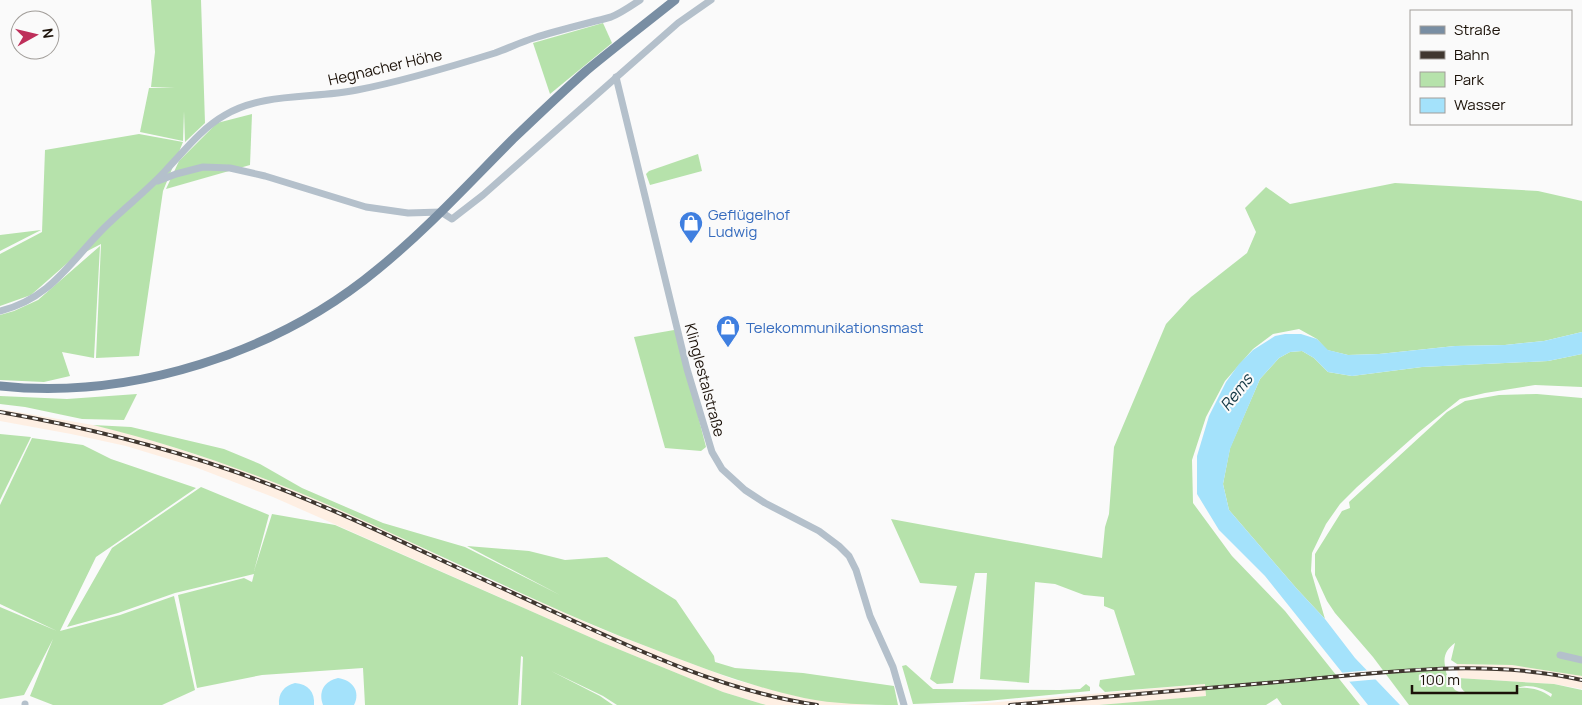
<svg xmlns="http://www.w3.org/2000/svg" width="1582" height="705" font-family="Manrope,sans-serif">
<rect width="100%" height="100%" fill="#fafafa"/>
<g fill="#feefe3">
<path d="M0,409L93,425L135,435L238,468L301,493L368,522L481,576L606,631L690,663L735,680L805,698L872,705H766L723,692L601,642L273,497L195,467L126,446L71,434L0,421Z"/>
<path d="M1457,664L1512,665L1575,674L1582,676V689L1554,684L1458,678Z"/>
<path d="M1205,684L1206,696L1166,700L1099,705H964Z"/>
</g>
<g fill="#b6e2ab">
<path d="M151,0H201L205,123L185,142L184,111L183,141L140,132L149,88H175L151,87L155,52Z"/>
<path d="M603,23L612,43L550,94L533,43Z"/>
<path d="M252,114L250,165L166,189L179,161L217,123Z"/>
<path d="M139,134L183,142L163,191L139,356L96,358L101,244L72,259L31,295L0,306V254L42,232L45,150Z"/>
<path d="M698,154L702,171L650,185L646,174L649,171Z"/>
<path d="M1395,183L1538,191L1582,201V332L1544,341L1505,345L1455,346L1379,354L1348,355L1327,350L1317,339L1299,329L1273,334L1253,349L1225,381L1206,417L1192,460L1193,503L1232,556L1285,611L1360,705H1282L1277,698L1266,705H1099L1206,696L1205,684L1105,692L1099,686L1100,680L1135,675L1114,610L1104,606V597L1084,595L1055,584L1035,582L1029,683L980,679L987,573H975L953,683L937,684L930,679L957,586L920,583L891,519L1102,558L1105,527L1109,514L1114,447L1166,324L1191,297L1247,253L1256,232L1245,208L1266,187L1290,204Z"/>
<path d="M41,230L0,251V235Z"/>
<path d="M100,246L94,358L62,352L70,376L44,382L0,380V315L14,311L38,300Z"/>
<path d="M674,330L677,333L706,447L701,451L665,448L634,337Z"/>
<path d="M1302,351L1314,358L1328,372L1352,376L1422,367L1548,361L1582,354V387L1535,385L1485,393L1460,399L1419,432L1357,487L1340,504L1326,524L1312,553L1311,571L1325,619L1297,589L1229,510L1223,484L1230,448L1260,379L1279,358L1290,352Z"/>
<path d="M137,394L124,420L82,419L25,407L0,404V396L67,399Z"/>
<path d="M1537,394L1582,398V676L1512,665L1457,664L1451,660L1455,643C1447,649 1443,655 1445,666C1446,675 1450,684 1455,690C1480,705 1520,673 1551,697L1552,694C1544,689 1536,686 1526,686C1510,688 1474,705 1462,689C1460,686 1459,681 1458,678L1554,684L1582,690V705H1409L1373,657L1335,613L1327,601L1315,575V554L1342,511L1350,508L1349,502L1447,412L1465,401L1499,395Z"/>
<path d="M93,425L131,427L224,449L260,464L302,488L383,523L465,547L560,595L467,546L529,551L565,560L607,557L676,600L714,656L715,662L735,668L803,673L894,686L898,705C868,705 833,704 804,698C753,687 704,669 656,650C558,613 464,566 369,523C280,482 188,448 93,425Z"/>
<path d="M0,434L31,437L0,500Z"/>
<path d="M32,438L83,445L111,459L196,488L96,557L60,631L120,615L174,596L195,690L162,705H53L30,696L53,639L24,695L0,699V607L57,631L0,604V505Z"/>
<path d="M201,487L269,515L254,571L272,514L335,525L601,642L723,692L766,705H617L603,696L551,671L600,696L613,705H521L523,657L521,656L518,705H365L363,668L262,675L197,688L178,595L244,578L252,582L254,574L175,593L118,613L67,627L112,548Z"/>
<path d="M906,665L933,689L1060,690L1080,689L1086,684L1090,687V691L987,701L913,704L902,666Z"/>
</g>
<g fill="#a4e2fb">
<path d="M1582,332V354L1548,361L1422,367L1352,376L1328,372L1314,358L1302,351L1290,352L1279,358L1260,379L1230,449L1223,484L1229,510L1297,589L1325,619L1355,658L1400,705H1368L1265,576L1219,530L1197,494V456L1209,416L1226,382L1239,364L1253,350L1275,336L1285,334H1301L1317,339L1328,350L1348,355L1379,354L1455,346L1505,345L1544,341Z"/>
<path d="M338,678C352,680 361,691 354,705H323C318,692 324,681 338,678Z"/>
<path d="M295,683C308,684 315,692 314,705H279C278,693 284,686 295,683Z"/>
</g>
<path fill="#fafafa" d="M1371,670L1380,679L1346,682L1339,673Z"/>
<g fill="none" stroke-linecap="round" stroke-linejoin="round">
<g stroke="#b4c0cb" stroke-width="7">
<path d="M616,77L687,369L712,452L722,469L745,490L765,503L819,531L839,546L849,556L856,570L870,616L893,667L904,705"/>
<path d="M158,181L176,174L203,167L230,168L265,176L366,207L408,213L441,212L452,219L483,195L678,23L711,0"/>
<path d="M0,311C50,299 70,262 104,228C124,208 148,190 167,169C185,150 202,128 225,115C264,92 313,99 357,90C404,81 450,67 495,53C509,48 521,42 534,38C559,30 585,24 611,17C621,13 631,6 640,0"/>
<path d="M1560,655L1582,660"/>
<path d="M25,705V704"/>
</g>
<path stroke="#798ea3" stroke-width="9" d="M0,386C131,400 277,353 378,269C426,230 468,184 512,140C536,117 561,93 586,71C615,47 645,24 675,0"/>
<g stroke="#403730" stroke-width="4">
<g id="rail">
<path d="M0,412C79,426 157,445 233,471C325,503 413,548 502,588C604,634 705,688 817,705"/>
<path d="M1010,705C1103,697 1196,689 1289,681C1386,672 1485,658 1582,680"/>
</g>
</g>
<use href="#rail" stroke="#fafafa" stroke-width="2" stroke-dasharray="5.5" stroke-linecap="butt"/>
</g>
<defs>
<g id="shop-pin" transform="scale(1.25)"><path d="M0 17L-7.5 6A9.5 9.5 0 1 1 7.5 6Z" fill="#3f7fe0" stroke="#fafafa"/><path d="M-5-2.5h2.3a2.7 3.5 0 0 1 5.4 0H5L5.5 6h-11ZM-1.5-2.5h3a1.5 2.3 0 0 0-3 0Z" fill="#fff"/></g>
</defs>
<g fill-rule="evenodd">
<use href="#shop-pin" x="691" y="223"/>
<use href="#shop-pin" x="728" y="327"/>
</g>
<g text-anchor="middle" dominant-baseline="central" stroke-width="4" stroke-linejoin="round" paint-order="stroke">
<g font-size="15" fill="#1b1108" stroke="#fafafa">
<text transform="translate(385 67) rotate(-13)">Hegnacher Höhe</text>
<text transform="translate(705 380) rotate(75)">Klinglestalstraße</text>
</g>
<g font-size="15" fill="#366cbe" stroke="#fafafa" text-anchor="start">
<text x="708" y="214">Geflügelhof<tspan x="708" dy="17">Ludwig</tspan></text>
<text x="746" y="327">Telekommunikationsmast</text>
</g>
<g font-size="16" font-style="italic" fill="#103643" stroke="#fafafa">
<text transform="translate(1236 392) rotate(-52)">Rems</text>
</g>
</g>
<rect x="1410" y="10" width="162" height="115" fill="#fafafa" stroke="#a19d99"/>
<rect x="1420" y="26" width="25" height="8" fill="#798ea3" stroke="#a19d99"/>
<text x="1454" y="35" font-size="15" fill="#1b1108">Straße</text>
<rect x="1420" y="51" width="25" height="8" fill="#403730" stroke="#a19d99"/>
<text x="1454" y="60" font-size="15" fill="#1b1108">Bahn</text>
<rect x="1420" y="72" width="25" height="15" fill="#b6e2ab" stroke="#a19d99"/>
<text x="1454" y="85" font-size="15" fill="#1b1108">Park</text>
<rect x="1420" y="98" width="25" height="15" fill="#a4e2fb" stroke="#a19d99"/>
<text x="1454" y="110" font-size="15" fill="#1b1108">Wasser</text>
<g transform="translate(35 35) rotate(82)"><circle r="24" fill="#fafafa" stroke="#a19d99"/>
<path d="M0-4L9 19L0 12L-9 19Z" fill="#be2f5a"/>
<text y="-8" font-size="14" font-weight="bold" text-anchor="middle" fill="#1b1108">N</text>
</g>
<path d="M1412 685v8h105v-8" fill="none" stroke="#1b1108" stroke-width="2.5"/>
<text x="1420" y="685" font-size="15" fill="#1b1108" stroke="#fafafa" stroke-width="4" paint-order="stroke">100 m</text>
</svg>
